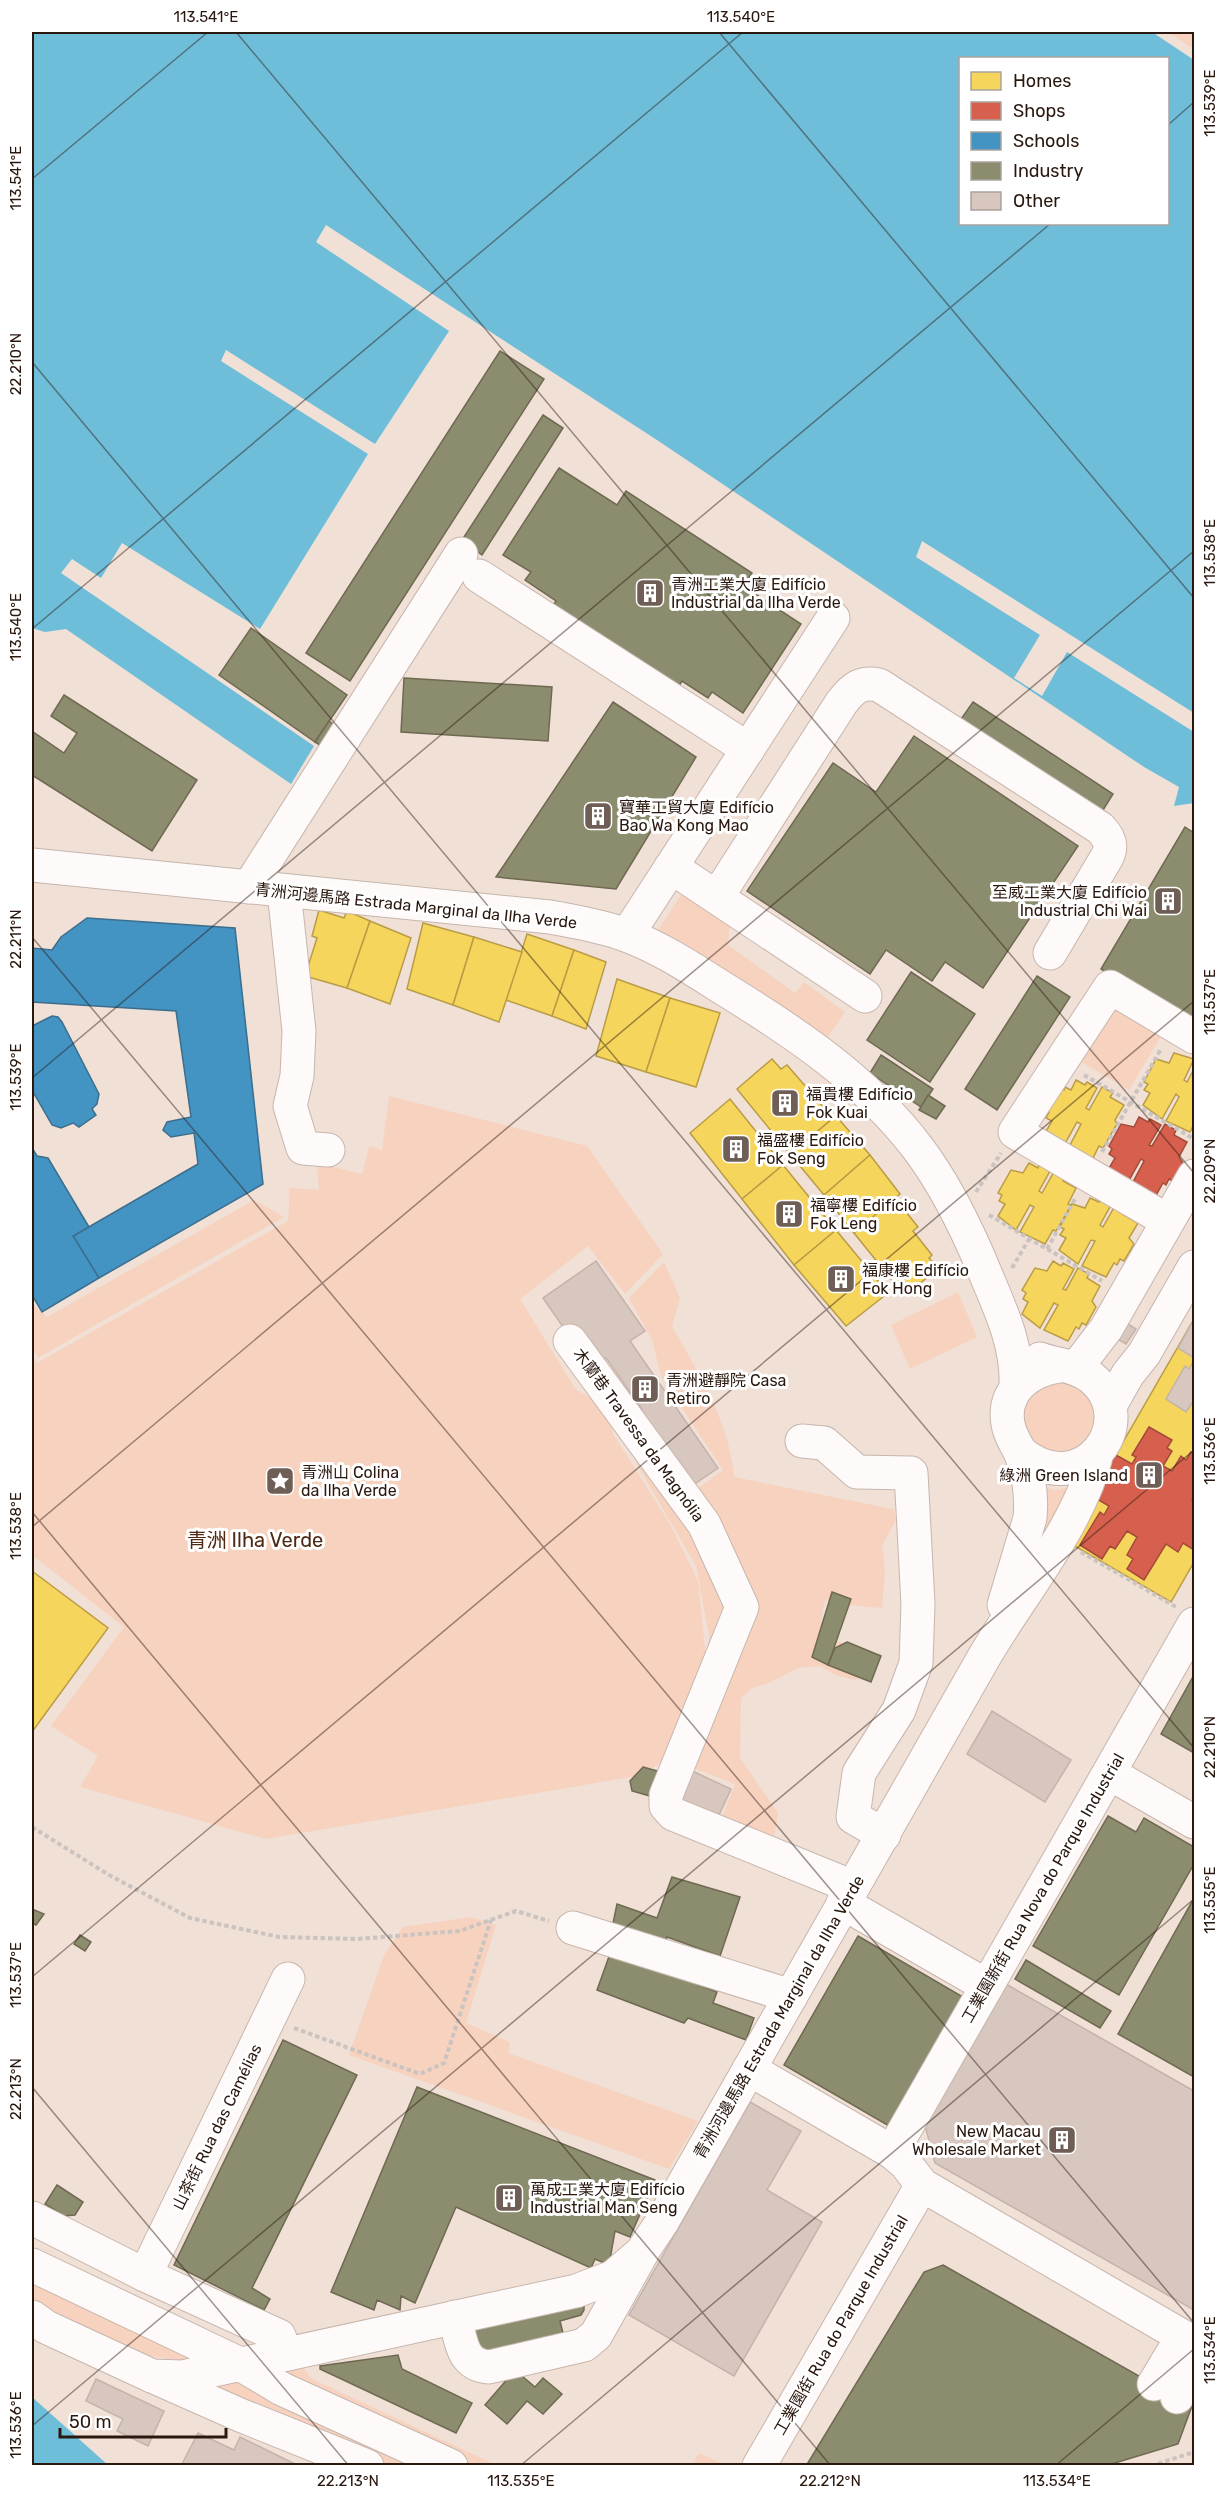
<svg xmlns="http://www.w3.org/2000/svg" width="1226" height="2497" font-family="Rubik,'Noto Sans SC',sans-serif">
<rect width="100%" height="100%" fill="#f0e0d6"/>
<g fill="#f7d2bf">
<path d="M1168,32H1194V49Z"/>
<path d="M685,889L730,921L728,945L795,993L804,982L845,1012L828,1037L656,933Z"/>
<path d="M1110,1001L1163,1033L1129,1090L1073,1057Z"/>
<path d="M389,1096L587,1146L663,1254L625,1294L588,1246L520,1299L576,1390L597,1401L610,1420L613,1434L670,1524L698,1581L706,1659L663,1762L637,1776L266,1839L80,1787L98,1756L51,1726L124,1627L32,1555V1354L37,1363L288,1221L290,1188L319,1190L317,1163L362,1174L369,1146L382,1150Z"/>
<path d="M254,1200L284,1217L38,1358L32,1347V1304L47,1317Z"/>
<path d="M664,1262L680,1298L672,1326C698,1372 730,1423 734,1477L893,1509L896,1520L882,1546L885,1571L882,1608L839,1604L825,1600L821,1621L832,1639L860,1650L869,1669L856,1680L838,1676L820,1666L799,1668L769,1683L752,1688L741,1698L740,1758L778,1813L773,1845L719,1825L735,1784L686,1765L708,1672L709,1635L696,1566L635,1461L693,1492L723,1470L661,1376L652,1340L629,1298Z"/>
<path d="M958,1292L977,1337L910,1369L891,1325Z"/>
<circle cx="1059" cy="1417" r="36"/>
<path d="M1079,1486L1030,1569L1043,1487L1055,1490Z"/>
<path d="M471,1917L496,1925L466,2023L510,2042L508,2053L698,2121L669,2169L349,2055L384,1955L403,1927Z"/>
<path d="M32,2284L195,2358L193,2362L149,2356L35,2303L32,2301Z"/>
<path d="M302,2366L312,2379L496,2465H472L291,2383L267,2368Z"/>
<path d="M193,2380H230L245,2383L420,2465H387Z"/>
<path d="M699,2453L723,2464L692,2465Z"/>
</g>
<g fill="#6ebdd9" fill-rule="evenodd">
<path d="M32,32H1152L1194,60V803L1174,806L1179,787L1144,767L660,442L326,225L316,242L449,331L375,444L226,350L221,361L368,454L260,629L122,543L101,578L72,559L61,573L314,746L291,784L66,629L45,632L32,628ZM960,58H1168V224H960Z"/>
<path d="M32,2397L108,2465H32Z"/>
</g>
<path fill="#f0e0d6" d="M922,541L1194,713V732L1067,652L1042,696L1014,678L1040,635L916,557Z"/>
<g fill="#f6d55c" stroke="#b99c45" stroke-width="1.5">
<path d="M319,910L344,918L347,911L370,921L347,988L305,976L317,938L312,936Z"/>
<path d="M370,921L411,938L390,1004L347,988Z"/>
<path d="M423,923L474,937L453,1005L407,989Z"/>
<path d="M527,934L574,950L552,1016L506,1000Z"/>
<path d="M474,937L522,952L499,1022L453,1005Z"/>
<path d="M574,950L606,962L586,1029L552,1016Z"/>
<path d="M617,979L670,998L646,1072L596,1056Z"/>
<path d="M670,998L720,1013L696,1087L646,1072Z"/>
<path d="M1174,1053L1194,1059L1184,1080L1187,1082L1194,1069V1124L1190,1132L1166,1121L1179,1097L1176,1094L1162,1119L1143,1105L1150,1093L1144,1090L1148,1084L1144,1082L1156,1059L1169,1063Z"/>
<path d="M772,1059L781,1069L787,1065L833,1118L790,1154L737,1089Z"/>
<path d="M1076,1080L1085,1085L1087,1082L1097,1088L1086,1108L1089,1110L1102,1087L1113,1093L1110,1097L1124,1105L1115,1120L1117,1124L1103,1148L1099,1146L1092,1160L1068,1149L1081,1124L1077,1122L1063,1147L1045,1133L1052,1121L1046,1118L1049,1112L1045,1110L1058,1087L1064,1090L1065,1087L1071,1090Z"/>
<path d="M730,1099L783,1165L742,1199L690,1133Z"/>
<path d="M836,1116L870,1155L824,1195L790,1154Z"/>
<path d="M870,1155L900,1194L854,1233L824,1195Z"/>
<path d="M1029,1163L1038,1168L1039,1165L1050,1171L1039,1191L1042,1193L1055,1170L1066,1176L1063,1181L1076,1188L1068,1204L1071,1205L1056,1231L1053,1230L1045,1244L1020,1232L1034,1207L1030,1205L1016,1230L998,1216L1005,1204L999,1201L1002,1195L998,1193L1011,1170L1023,1173Z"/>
<path d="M783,1165L836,1230L794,1265L742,1199Z"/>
<path d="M895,1198L918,1227L913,1231L932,1255L929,1258L939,1269L904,1295L854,1233Z"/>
<path d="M1090,1198L1099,1202L1101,1199L1111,1205L1100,1225L1103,1227L1116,1204L1127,1210L1124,1215L1138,1223L1129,1238L1134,1244L1124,1261L1120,1259L1117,1265L1114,1263L1106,1277L1082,1266L1095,1241L1091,1240L1078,1264L1059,1250L1066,1238L1060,1235L1064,1229L1060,1227L1072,1204L1085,1208Z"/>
<path d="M836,1230L888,1293L846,1326L794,1265Z"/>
<path d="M1053,1261L1061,1266L1063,1263L1074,1269L1063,1289L1066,1290L1078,1268L1089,1274L1087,1278L1100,1286L1092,1301L1096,1307L1086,1325L1082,1323L1079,1329L1076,1327L1068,1341L1044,1330L1058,1305L1054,1303L1040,1328L1022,1314L1028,1302L1023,1299L1026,1293L1022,1290L1035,1268L1047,1271Z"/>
<path d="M1194,1319V1562L1171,1602L1066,1541Z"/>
<path d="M32,1571L108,1628L32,1732Z"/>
</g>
<g fill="#d6604d" stroke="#a24a3a" stroke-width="1.5">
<path d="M1139,1117L1148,1122L1150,1119L1161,1125L1149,1145L1152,1146L1165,1124L1176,1130L1174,1135L1187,1142L1179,1157L1183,1163L1173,1181L1169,1179L1166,1185L1163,1183L1155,1197L1131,1186L1144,1161L1141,1159L1127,1184L1108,1170L1115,1158L1109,1154L1112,1149L1109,1146L1121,1124L1134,1127Z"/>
<path d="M1149,1427L1172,1440L1167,1448L1172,1451L1163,1466L1172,1471L1181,1456L1186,1460L1191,1452L1194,1454V1496L1192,1501L1194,1502V1550L1183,1543L1178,1552L1166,1544L1144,1580L1127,1569L1133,1559L1127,1555L1137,1537L1127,1531L1115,1549L1110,1546L1102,1559L1080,1545L1100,1512L1104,1515L1109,1506L1092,1496L1116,1455L1132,1464L1136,1457L1132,1455Z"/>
</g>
<g fill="#4393c3" stroke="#3c6e8d" stroke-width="1.5">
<path d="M87,918L235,928L263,1184L99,1278L73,1236L198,1164L194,1133L171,1137L163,1130L167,1122L191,1117L176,1011L32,1002V948L52,950L61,937Z"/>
<path d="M52,1016L58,1017L62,1022L99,1094L97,1104L92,1109L96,1115L79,1127L73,1123L61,1128L52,1125L32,1090V1026Z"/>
<path d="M32,1148L37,1156L48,1158L89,1227L73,1236L99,1278L42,1312L32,1295Z"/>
</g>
<g fill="#8c8c6e" stroke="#6f6952" stroke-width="1.5">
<path d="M500,351L544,379L350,681L306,653Z"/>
<path d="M543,415L563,428L482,555L462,540Z"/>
<path d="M559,468L617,505L626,491L752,573L743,586L801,624L743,713L712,692L708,698L682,681L677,689L552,607L556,601L525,580L531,572L503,555Z"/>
<path d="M251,628L347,695L315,742L219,675Z"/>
<path d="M404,678L552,687L548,741L401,732Z"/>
<path d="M64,695L197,780L152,851L32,775L33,732L64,753L77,733L51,716Z"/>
<path d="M613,702L696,757L616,889L496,877Z"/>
<path d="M973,702L1113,794L1100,815L959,722Z"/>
<path d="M329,721L344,732L331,752L315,742Z"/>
<path d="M914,736L1078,846L983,988L945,962L932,981L886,950L870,974L747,891L833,763L876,792Z"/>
<path d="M1185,827L1194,833V1025L1101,969Z"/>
<path d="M911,972L975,1014L930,1082L867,1040Z"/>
<path d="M1037,976L1070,997L997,1110L965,1089Z"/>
<path d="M881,1055L933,1089L921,1107L870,1073Z"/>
<path d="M928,1095L945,1106L936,1119L919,1110Z"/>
<path d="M832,1592L851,1599L828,1665L812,1657Z"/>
<path d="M847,1642L881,1656L871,1682L828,1665L835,1648Z"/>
<path d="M1194,1675V1753L1161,1734Z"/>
<path d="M643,1767L668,1774L657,1798L632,1791L630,1781Z"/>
<path d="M1108,1816L1136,1832L1144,1818L1194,1847V1864L1119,1995L1033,1946Z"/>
<path d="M672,1877L740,1897L720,1956L667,1937L662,1951L611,1933L617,1904L657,1918Z"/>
<path d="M1194,1898V2077L1118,2034Z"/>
<path d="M32,1909L44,1914L36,1925L32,1923Z"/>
<path d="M80,1935L91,1942L85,1951L74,1944Z"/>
<path d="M858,1936L963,1997L889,2126L784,2065Z"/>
<path d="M611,1951L717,1992L713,2003L754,2018L746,2040L688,2018L684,2023L597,1990Z"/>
<path d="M1026,1960L1111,2011L1100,2028L1015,1979Z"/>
<path d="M283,2040L357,2075L252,2288L270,2299L264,2310L174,2265Z"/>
<path d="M417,2087L655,2180L630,2237L615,2231L609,2265L595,2259L591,2268L456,2207L415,2303L401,2296L400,2310L377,2300L374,2310L331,2292Z"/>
<path d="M57,2185L83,2202L75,2215L64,2216L45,2204Z"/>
<path d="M943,2265L1192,2406L1178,2444L1105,2466H806L924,2272Z"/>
<path d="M584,2305V2310L581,2315L560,2321L563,2333L476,2355L469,2326Z"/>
<path d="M398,2355L402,2369L472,2403L456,2433L320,2369V2366Z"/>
<path d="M515,2370L535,2387L543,2378L562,2394L543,2414L527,2401L507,2424L485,2405Z"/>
</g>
<g fill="#d8c7be" stroke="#c4b3ab" stroke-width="1.5">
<path d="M596,1261L645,1331L630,1341L718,1468L693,1485L634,1415L642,1409L606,1358L592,1369L543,1298Z"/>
<path d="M1194,1319V1358L1178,1348Z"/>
<path d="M1125,1322L1136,1329L1126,1344L1116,1338Z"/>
<path d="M1194,1360V1400L1186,1412L1166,1399L1185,1366L1189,1369Z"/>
<path d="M992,1711L1071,1760L1045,1802L967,1754Z"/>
<path d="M690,1770L731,1789L713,1828L665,1805Z"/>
<path d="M1004,1983L1194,2091V2310L935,2163L923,2118Z"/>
<path d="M750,2102L801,2131L767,2190L822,2222L734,2376L629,2315Z"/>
<path d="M96,2379L164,2411L148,2446L117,2431L123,2419L86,2401Z"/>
<path d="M198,2433L234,2450L240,2437L299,2466H181Z"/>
</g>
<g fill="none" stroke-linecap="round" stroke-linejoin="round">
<g stroke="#c6b6ad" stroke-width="35">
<g id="minor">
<path d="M479,576L748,749"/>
<path d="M671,867L865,996"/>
<path d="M249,887L461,554"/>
<path d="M284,891L299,1031L297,1076L290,1106L303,1148L328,1150"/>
<path d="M717,897L842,702C853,688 861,681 879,685L1100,828C1109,837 1113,845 1107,857L1050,953"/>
<path d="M627,935L833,618"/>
<path d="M1168,1221L1015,1132L1110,987L1194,1037"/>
<path d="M570,1341L704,1524L742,1607L666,1795V1806L673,1814L853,1887"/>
<path d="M1076,1368L1106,1329L1194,1176"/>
<path d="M1110,1406L1128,1374L1144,1354L1194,1267"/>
<path d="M802,1441L824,1443L857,1472L911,1473L918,1604L916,1663L899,1710L859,1773L853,1817L884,1835"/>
<path d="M1109,1773L1194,1822"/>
<path d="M843,1903L987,1986"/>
<path d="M573,1928L791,1996"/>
<path d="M749,2069L892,2152L906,2164L922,2185L1194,2343"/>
<path d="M892,2152L1194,1624"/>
<path d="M32,2218L145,2275L279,2336L286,2354"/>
<path d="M145,2275L288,1979"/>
<path d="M455,2317C461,2340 461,2365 489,2367L584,2345L596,2335L642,2253"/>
<path d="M240,2364L282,2389L451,2466"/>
<path d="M152,2376L240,2415L367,2466"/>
<path d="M1154,2384L1175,2349L1189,2339"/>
<path d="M1177,2397L1194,2366"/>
<path d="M759,2466L922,2185"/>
</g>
</g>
<g stroke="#c6b6ad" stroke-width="35">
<g id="major">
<path d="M32,865L550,917C576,922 602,926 626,935C659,947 691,968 721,987C794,1032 865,1079 917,1147C946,1185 968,1231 986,1275C1002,1313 1018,1347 1016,1388"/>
<path d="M1020,1452C1082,1504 1143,1421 1092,1378C1078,1366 1057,1365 1040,1359"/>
<path d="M1004,1605L1030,1518C1032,1496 1029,1474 1021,1454C1016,1443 1010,1436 1008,1424C1002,1390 1030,1370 1060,1366"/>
<path d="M32,2265L240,2364"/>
<path d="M32,2317L46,2327L152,2376L182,2377L576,2291L613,2277L642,2252L662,2222C768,2034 877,1847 983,1659C1021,1593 1079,1527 1097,1453"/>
</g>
</g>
<g stroke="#cac3c0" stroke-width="4" stroke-dasharray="4.5 3" stroke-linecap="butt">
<path d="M1084,1075L1194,1139"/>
<path d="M1102,1152L1161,1049"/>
<path d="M976,1192L1001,1153"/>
<path d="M989,1215L1102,1281"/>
<path d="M1047,1249L1076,1197"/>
<path d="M1012,1268L1029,1239"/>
<path d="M1081,1552L1176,1607"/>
<path d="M32,1827L109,1875L190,1918L279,1937L357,1939L459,1931L516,1911L549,1921"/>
<path d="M294,2028L420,2074L444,2063L491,1920"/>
<path d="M1151,2466L1194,2452"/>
</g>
<use href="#minor" stroke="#fdfaf9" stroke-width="33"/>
<use href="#major" stroke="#fdfaf9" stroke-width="33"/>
</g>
<path fill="none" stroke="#2a180f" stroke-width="1.5" stroke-opacity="0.45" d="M236,32L1194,1173M719,32L1194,598M1168,125L1194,102M32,179L208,32M32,362L1194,1748M32,629L743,32M32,937L1194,2323M32,1078L1050,224M32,1512L831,2466M32,1527L1194,551M32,1977L1194,1001M32,2087L349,2466M32,2426L1194,1450M520,2466L1194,1899M1055,2466L1194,2349"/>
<defs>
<g id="building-square" transform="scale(1.5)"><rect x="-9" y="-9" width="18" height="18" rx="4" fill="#6f5e55" stroke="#fff"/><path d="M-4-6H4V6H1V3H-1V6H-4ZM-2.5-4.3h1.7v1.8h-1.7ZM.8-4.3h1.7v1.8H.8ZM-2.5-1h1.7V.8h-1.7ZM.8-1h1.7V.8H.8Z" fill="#fff"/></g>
<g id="sight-square" transform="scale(1.5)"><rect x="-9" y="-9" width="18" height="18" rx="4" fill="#6f5e55" stroke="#fff"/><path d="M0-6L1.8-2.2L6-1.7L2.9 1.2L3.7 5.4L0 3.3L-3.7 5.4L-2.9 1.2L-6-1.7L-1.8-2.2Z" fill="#fff"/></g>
</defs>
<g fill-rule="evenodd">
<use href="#building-square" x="650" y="593"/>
<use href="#building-square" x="598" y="816"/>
<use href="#building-square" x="1168" y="901"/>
<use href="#building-square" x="785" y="1103"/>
<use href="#building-square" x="736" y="1149"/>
<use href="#building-square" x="789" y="1214"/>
<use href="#building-square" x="841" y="1279"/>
<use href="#building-square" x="645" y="1389"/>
<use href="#building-square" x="1149" y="1475"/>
<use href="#sight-square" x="280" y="1481"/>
<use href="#building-square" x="1062" y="2140"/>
<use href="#building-square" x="509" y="2198"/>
</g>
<g text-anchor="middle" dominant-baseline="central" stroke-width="6" stroke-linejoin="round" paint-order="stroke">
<g font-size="16" fill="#2a180f" stroke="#fff" text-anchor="start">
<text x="671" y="584">青洲工業大廈 Edifício<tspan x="671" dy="18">Industrial da Ilha Verde</tspan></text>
<text x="619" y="807">寶華工貿大廈 Edifício<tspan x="619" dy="18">Bao Wa Kong Mao</tspan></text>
<text x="1147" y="892" text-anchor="end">至威工業大廈 Edifício<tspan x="1147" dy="18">Industrial Chi Wai</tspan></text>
<text x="806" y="1094">福貴樓 Edifício<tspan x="806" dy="18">Fok Kuai</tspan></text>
<text x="757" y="1140">福盛樓 Edifício<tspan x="757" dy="18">Fok Seng</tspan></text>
<text x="810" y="1205">福寧樓 Edifício<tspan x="810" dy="18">Fok Leng</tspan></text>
<text x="862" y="1270">福康樓 Edifício<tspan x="862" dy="18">Fok Hong</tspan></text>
<text x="666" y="1380">青洲避靜院 Casa<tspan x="666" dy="18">Retiro</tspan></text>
<text x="301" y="1472">青洲山 Colina<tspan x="301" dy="18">da Ilha Verde</tspan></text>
<text x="1128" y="1475" text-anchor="end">綠洲 Green Island</text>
<text x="1041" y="2131" text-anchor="end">New Macau<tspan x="1041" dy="18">Wholesale Market</tspan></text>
<text x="530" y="2189">萬成工業大廈 Edifício<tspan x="530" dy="18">Industrial Man Seng</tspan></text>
</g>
<g font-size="16" fill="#2a180f" stroke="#fff">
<text transform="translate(416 906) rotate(6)">青洲河邊馬路 Estrada Marginal da Ilha Verde</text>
<text transform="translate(639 1435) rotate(54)">木蘭巷 Travessa da Magnólia</text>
<text transform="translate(1043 1888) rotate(-60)">工業園新街 Rua Nova do Parque Industrial</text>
<text transform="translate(779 2017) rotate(-60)">青洲河邊馬路 Estrada Marginal da Ilha Verde</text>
<text transform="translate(217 2127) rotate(-64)">山茶街 Rua das Camélias</text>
<text transform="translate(841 2325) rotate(-60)">工業園街 Rua do Parque Industrial</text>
</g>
<g font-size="20" fill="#502914" stroke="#fff">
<text x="255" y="1540">青洲 Ilha Verde</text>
</g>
</g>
<rect width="1226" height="2497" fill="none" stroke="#ffffff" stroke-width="66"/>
<rect x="959" y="57" width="210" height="168" fill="#ffffff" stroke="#aaa39f" stroke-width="1.5"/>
<rect x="971" y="72" width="30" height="18" fill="#f6d55c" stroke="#aaa39f" stroke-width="1.5"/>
<text x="1013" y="87" font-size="18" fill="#2a180f">Homes</text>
<rect x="971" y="102" width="30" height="18" fill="#d6604d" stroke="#aaa39f" stroke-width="1.5"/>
<text x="1013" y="117" font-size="18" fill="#2a180f">Shops</text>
<rect x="971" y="132" width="30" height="18" fill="#4393c3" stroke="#aaa39f" stroke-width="1.5"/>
<text x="1013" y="147" font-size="18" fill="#2a180f">Schools</text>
<rect x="971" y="162" width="30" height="18" fill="#8c8c6e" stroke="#aaa39f" stroke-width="1.5"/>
<text x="1013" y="177" font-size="18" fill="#2a180f">Industry</text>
<rect x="971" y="192" width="30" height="18" fill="#d8c7be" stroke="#aaa39f" stroke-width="1.5"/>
<text x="1013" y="207" font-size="18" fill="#2a180f">Other</text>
<path d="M60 2428v9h166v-9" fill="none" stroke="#2a180f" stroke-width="3"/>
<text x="69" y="2428" font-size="18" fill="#2a180f" stroke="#ffffff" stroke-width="4.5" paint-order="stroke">50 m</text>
<rect x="33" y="33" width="1160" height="2431" fill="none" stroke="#2a180f" stroke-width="2"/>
<g font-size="15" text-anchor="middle" fill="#2a180f">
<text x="206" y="22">113.541°E</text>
<text x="741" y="22">113.540°E</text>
<text transform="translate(1210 103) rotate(-90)" y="5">113.539°E</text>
<text transform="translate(16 178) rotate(-90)" y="5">113.541°E</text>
<text transform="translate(16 364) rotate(-90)" y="5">22.210°N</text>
<text transform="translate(1210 553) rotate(-90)" y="5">113.538°E</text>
<text transform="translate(16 627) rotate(-90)" y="5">113.540°E</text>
<text transform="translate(16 939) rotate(-90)" y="5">22.211°N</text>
<text transform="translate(1210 1002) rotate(-90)" y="5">113.537°E</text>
<text transform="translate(16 1077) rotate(-90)" y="5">113.539°E</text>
<text transform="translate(1210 1171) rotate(-90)" y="5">22.209°N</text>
<text transform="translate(1210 1451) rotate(-90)" y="5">113.536°E</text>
<text transform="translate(16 1526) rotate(-90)" y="5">113.538°E</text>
<text transform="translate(1210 1747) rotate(-90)" y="5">22.210°N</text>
<text transform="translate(1210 1900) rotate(-90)" y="5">113.535°E</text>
<text transform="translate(16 1975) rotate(-90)" y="5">113.537°E</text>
<text transform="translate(16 2089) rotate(-90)" y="5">22.213°N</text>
<text transform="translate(1210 2350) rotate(-90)" y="5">113.534°E</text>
<text transform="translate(16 2425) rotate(-90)" y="5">113.536°E</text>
<text x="348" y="2486">22.213°N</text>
<text x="521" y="2486">113.535°E</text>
<text x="830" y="2486">22.212°N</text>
<text x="1057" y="2486">113.534°E</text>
</g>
</svg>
